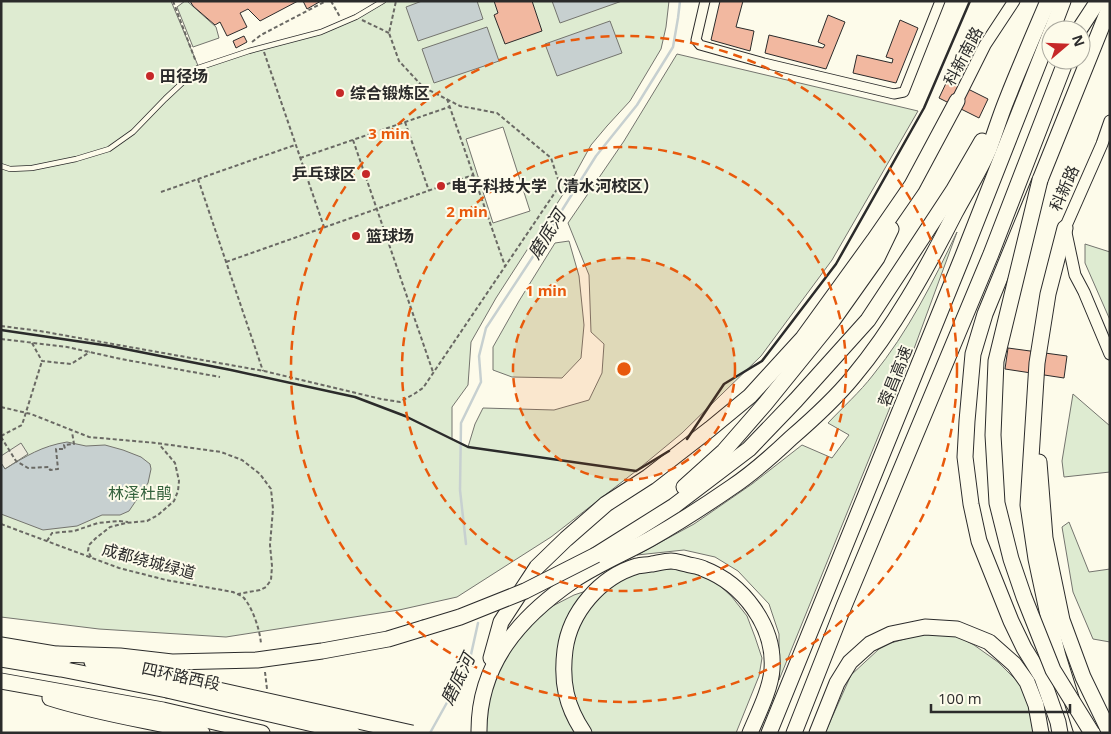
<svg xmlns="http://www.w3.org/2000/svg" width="1111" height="734" font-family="'Open Sans','Noto Sans SC',sans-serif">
<rect width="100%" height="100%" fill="#fdfbea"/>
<g fill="#deebd1" stroke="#74746e" fill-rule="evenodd">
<path d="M1,1H171L199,68L263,48L321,32L383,1H669L666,27L661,49L630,101L607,126L591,145L569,185L496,298L471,342L468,385L452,407V439L468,447L475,424L483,408L554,410L589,400L602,373L604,344L591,332L589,275L568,223L624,141L677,54L918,111L832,260L761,356L682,433L636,471L551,537L457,597L399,610L226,637L99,629L1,617ZM503,127L530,211L493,223L466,139Z"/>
<path d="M185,1H187L216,27L219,38L193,47L177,7Z"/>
<path d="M957,232L915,346L779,680V634L769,604L738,571L715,557L684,550L637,555L694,524L752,484L802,445L832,458L849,435L828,423C843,407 860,392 873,375C908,332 933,282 957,232Z"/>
<path d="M569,241L579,276L584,325L581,358L562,378L512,377L493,370V347L519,301L555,243Z"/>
<path d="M1085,244L1110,252V320L1085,263Z"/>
<path d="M1073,394L1110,426V472L1064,477L1062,461Z"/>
<path d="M1069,522L1089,572L1110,569V642L1093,639L1073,592L1062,527Z"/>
<path d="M657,569H675L694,573L715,581L732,597L747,616L755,637L762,658L759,676L736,733H483L489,692L505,654L543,611L574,595L640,573Z"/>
<path d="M928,632L955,635L974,645L998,662L1020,684L1050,733H825L851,675L879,649L891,643Z"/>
</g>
<path fill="#eceadb" stroke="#74746e" d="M21,443L28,454L5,469L1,463V456Z"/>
<g fill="#c7d0d0" stroke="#74746e">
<path d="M422,1H477L483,19L418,41L406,7Z"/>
<path d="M552,1H622L560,23Z"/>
<path d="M610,21L622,53L557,76L545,44Z"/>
<path d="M487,27L499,61L434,83L422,49Z"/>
<path d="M67,442L86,446L105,445L123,450L141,457L150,464L151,469L148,483L129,511L120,515H102L77,526L43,530L1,514V463L5,469C26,456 42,446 67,442Z"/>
</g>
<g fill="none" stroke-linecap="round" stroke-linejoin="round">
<g stroke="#c7d0d0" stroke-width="2.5">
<path d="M466,544L460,490L461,423L481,382L479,356L486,328L532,258L596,156L637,105L673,47L678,18L680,1"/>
<path d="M430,733L459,681L470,659L478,623"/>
</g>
</g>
<g fill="#f2b8a0" stroke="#2b2b2b">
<path d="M190,1H298L260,21L248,9L240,13L247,27L227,36L220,22L215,25L193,6Z"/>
<path d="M303,1H321L307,9Z"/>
<path d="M494,1H532L542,31L505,44L494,15L498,13Z"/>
<path d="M720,1H743L736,27L754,31L750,51L711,40Z"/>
<path d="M828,15L845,22L826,69L765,53L769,35L823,48L825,45L818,42Z"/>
<path d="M900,20L918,28L896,83L853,73L857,55L892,63L893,59L886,57Z"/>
<path d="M244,36L247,42L236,48L233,41Z"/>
<path d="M948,79L988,99L979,118L939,98Z"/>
<path d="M1008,348L1067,356L1064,378L1005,369Z"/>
</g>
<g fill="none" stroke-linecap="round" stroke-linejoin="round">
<g stroke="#2b2b2b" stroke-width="6">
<path id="service" d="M1,166L10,169L32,168L76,159L109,149L133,132L165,99L198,68L249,51L321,32L356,17L383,1"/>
</g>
<g stroke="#2b2b2b" stroke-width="11">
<path id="minor" d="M705,1L696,40L700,45L764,63L894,94L904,92L940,1"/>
</g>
<g stroke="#2b2b2b" stroke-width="13">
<g id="secondary">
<path d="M957,101L985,45L1014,1"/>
<path d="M1110,121L1102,144L1065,228L1075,275L1084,292L1110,354"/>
</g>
</g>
<g stroke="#2b2b2b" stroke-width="17">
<g id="motorway">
<path d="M1052,30L1063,1"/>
<path d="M1079,30L1098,1"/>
<path d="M1065,228L1048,294L1037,363L1028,505L1036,559L1049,620L1058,656L1082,733"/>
<path d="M1039,462L1045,538L1062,620L1083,677L1110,733"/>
<path d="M684,487L724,451L765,404L833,320L877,258L891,229"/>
<path d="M596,555L674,506L749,449L796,400L868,320L953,191L982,141"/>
<path d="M1,645L67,656"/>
<path d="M58,654L120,656L172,662L257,660L322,651L388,639L424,628"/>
<path d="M491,658L501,622L537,567L566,539L606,504L648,477L710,429L750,396L803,338L874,240L912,185L957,101"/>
<path d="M1,659L61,669L167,690"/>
<path d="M92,662L169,679"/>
<path d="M1,681L163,710L262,733"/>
<path d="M50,698C100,714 152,721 202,733"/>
<path d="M479,733C478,664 520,617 574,580C598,564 625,553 650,539C678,523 706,505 732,487C753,473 773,455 791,438C813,419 835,399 853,377C894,328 926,270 955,213C966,192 980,171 989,149C995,133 1000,116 1007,99C1020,66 1034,34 1048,1"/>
<path d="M584,733C566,706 561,682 565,650C570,612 600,577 637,566C642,565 647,565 652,564C658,563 665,561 671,561C676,561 681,563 686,564C692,566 699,566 704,569C743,584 775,626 772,669C771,688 758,714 750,733"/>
<path d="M769,733L962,258L1051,32"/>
<path d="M794,733L844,606L991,254L1066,60"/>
<path d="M817,733L837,683L850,662L870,644L891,634L925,627L957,629L989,642L1014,664L1027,682L1036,705L1041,733"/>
<path d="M1060,733L1058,722L1042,677L1024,648L1011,621L979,541L971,504L965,457L967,421L973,354L985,314L1040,180L1110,6"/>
</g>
</g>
<g stroke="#6a6964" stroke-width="2" stroke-dasharray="4 2.5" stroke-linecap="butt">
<path d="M173,1L196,62"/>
<path d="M331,1L340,17"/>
<path d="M362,20L389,33"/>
<path d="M252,42L261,35L326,1"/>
<path d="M264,52L324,227"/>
<path d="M447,99L505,266"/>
<path d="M405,122L429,191"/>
<path d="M353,140L433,372"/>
<path d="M300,158L449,107"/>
<path d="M198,179L263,371"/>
<path d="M161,192L295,145"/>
<path d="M226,262L473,175"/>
<path d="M1,326L40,331L264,371L381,399L400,402L414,394L423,388L560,185L551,158L497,113L460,106L423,87L399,61L389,33L396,1"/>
<path d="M1,339L67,347L121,359L220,377"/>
<path d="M32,343L42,361L71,364L90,352"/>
<path d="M1,407L31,414L89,437L156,443L221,452L242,460L260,474L271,489L273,509L270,545L272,566L271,580L266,587L260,590L238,594"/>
<path d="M1,436L22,425L42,361"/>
<path d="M1,437L16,461L28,468L49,467L50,470L58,469L56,449H65L64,445L74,444L72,432"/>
<path d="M1,524L119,568L166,580L233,592C237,594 241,595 244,598C253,609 260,630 261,644"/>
<path d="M47,541L52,533L74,531L98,523L118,521L128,522"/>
<path d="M91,557L88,551L89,545L96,538L110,527L126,523L147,521L158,515L174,501L178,491L179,481L175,463L159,444"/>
<path d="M265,672L267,689"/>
</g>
<use href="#service" stroke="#fdfbea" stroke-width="4.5"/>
<use href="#minor" stroke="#fdfbea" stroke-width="9"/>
<use href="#secondary" stroke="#fdfbea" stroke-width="11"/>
<use href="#motorway" stroke="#fdfbea" stroke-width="15"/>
<g stroke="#2b2b2b" stroke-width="17" stroke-linecap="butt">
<g id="motorway-bridge">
<path d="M1040,180L996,361L993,435L997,503L1011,559L1024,597L1053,670L1092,733"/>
<path d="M424,628L460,617L525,591L596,555"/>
<path d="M169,679L412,733"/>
<path d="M167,690L352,733"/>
</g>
</g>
<use href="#motorway-bridge" stroke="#fdfbea" stroke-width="15"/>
<g stroke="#2b2b2b" stroke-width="2.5">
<path d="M1,330L110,346L231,370L355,397L405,416L468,447L636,471L669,451"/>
<path d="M687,439L724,384L762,361L836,264L924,108L970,1"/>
</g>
</g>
<circle cx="624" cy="369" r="111" fill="#e8590c" fill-opacity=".12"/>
<g fill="none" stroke="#e8590c" stroke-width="2.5" stroke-dasharray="9 6">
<circle cx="624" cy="369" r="111"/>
<circle cx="624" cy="369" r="222"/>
<circle cx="624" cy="369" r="333"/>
</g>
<g fill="#c62828" stroke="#fdfbea" stroke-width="2">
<circle cx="150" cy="76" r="5"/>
<circle cx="340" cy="93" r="5"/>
<circle cx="366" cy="174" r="5"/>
<circle cx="441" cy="186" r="5"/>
<circle cx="356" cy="236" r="5"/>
</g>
<g text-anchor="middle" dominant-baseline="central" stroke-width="4" stroke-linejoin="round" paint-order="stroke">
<g font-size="16" fill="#2b2b2b" stroke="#fdfbea">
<text transform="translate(963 56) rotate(-62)">科新南路</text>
<text transform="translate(1064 188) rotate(-66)">科新路</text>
<text transform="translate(895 376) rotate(-68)">蓉昌高速</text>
<text transform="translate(149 561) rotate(15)">成都绕城绿道</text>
<text transform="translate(181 676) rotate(12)">四环路西段</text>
</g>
<g font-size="16" font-weight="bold" fill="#2b2b2b" stroke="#fdfbea" text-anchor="start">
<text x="160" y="76">田径场</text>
<text x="350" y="93">综合锻炼区</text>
<text x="356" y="174" text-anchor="end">乒乓球区</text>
<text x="451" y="186">电子科技大学（清水河校区）</text>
<text x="366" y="236">篮球场</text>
</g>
<g font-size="16" fill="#34623c" stroke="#fdfbea">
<text x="140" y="493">林泽杜鹃</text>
</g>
<g font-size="18" font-style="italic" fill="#2b2b2b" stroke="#fdfbea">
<text transform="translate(546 234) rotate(-58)">磨底河</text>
<text transform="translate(457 679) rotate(-64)">磨底河</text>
</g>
</g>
<circle cx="624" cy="369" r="8" fill="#e8590c" stroke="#fdfbea" stroke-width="2.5"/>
<g font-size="15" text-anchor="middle" font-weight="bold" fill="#e8590c" stroke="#fdfbea" stroke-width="4" stroke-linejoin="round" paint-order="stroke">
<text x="389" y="139">3 min</text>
<text x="467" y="217">2 min</text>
<text x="546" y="296">1 min</text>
</g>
<rect width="1111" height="734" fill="none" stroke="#2b2b2b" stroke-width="5"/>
<g transform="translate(1066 45) rotate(71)"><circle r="24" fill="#fdfbea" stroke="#a9a89e"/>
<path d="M0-4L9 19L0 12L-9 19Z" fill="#c62828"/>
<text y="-8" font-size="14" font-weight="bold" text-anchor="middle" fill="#2b2b2b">N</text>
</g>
<path d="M931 704v8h139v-8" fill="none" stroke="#2b2b2b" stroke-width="2.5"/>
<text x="938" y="704" font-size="15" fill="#2b2b2b" stroke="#fdfbea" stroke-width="4" paint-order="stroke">100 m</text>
</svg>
